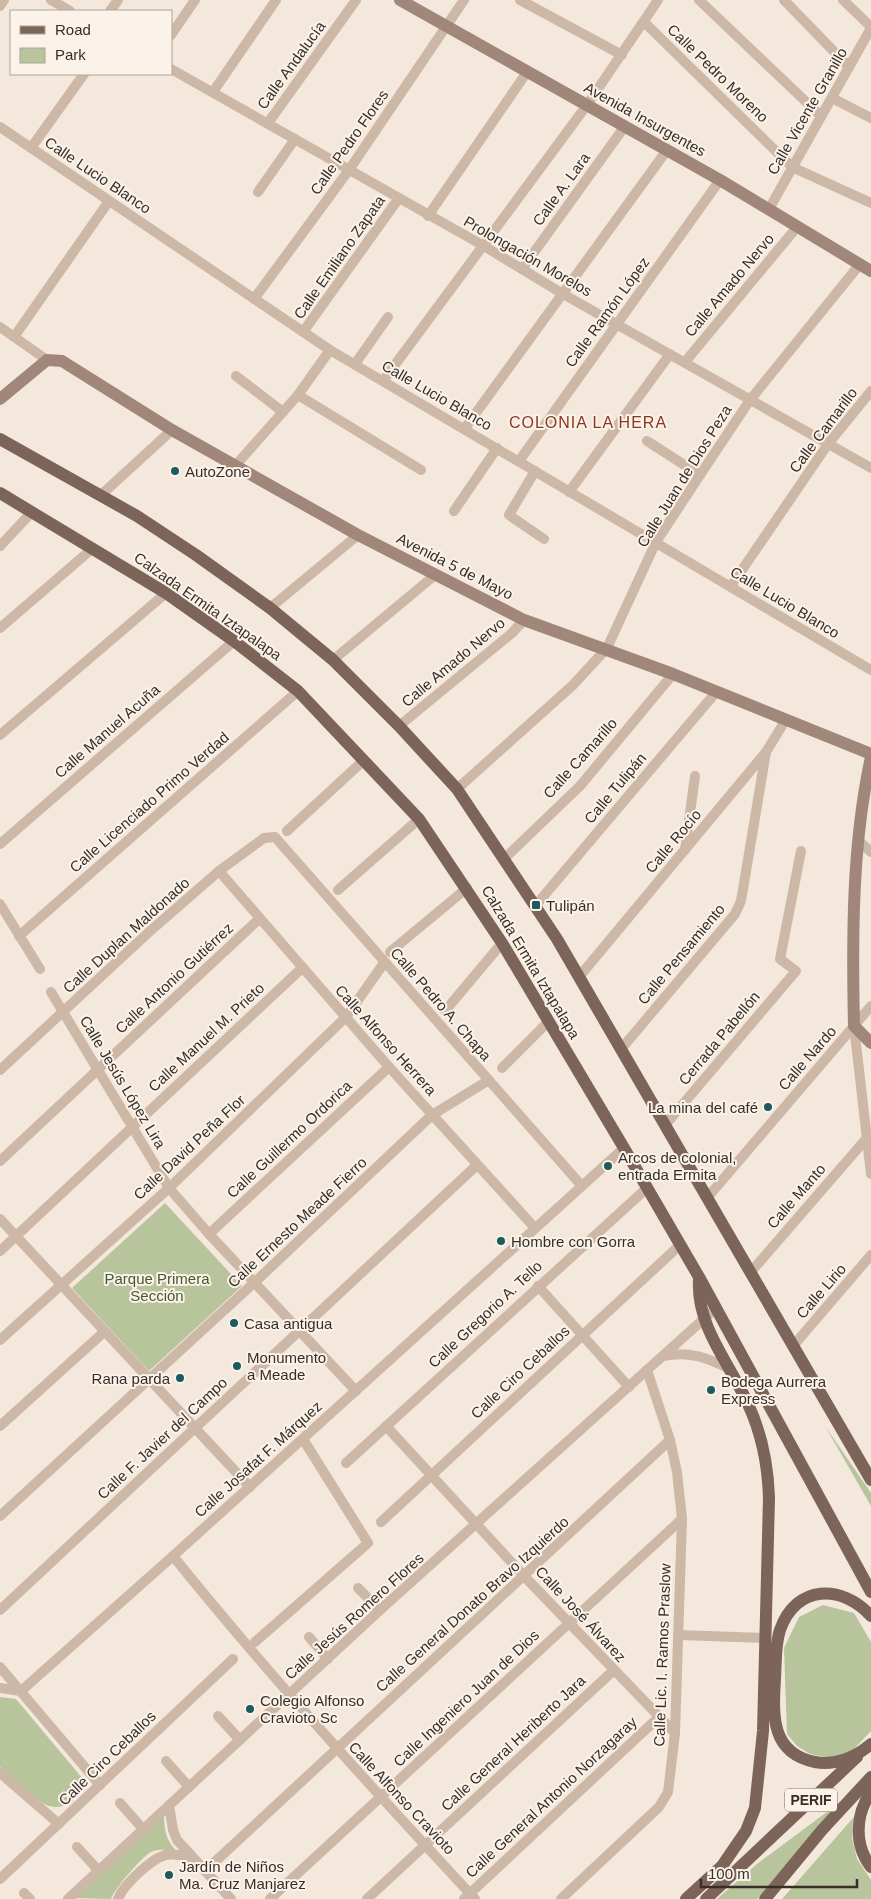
<svg xmlns="http://www.w3.org/2000/svg" width="871" height="1899" font-family="Helvetica,sans-serif">
<rect width="100%" height="100%" fill="#f4e8dd"/>
<g fill="#b7c49c">
<path d="M165,1203L242,1286L149,1371L72,1288Z"/>
<path d="M825,1426L871,1493V1506Z"/>
<path d="M823,1605L854,1613L871,1642V1731L854,1749L840,1756L825,1757L810,1754L797,1746L787,1734L784,1648L799,1617Z"/>
<path d="M0,1697L16,1699L83,1779C82,1796 68,1811 49,1806C40,1804 9,1774 0,1767Z"/>
<path d="M843,1800L757,1899H717L757,1864Z"/>
<path d="M164,1814C164,1830 166,1842 178,1852C170,1850 159,1848 151,1852C142,1857 114,1889 111,1899L73,1898Z"/>
<path d="M853,1818L852,1838L857,1859L871,1880V1899H782Z"/>
</g>
<g fill="none" stroke-linecap="round" stroke-linejoin="round">
<g stroke="#cdb8a8" stroke-width="10">
<path d="M51,0L70,11"/>
<path d="M520,0L622,55"/>
<path d="M699,0L821,116"/>
<path d="M784,0L849,67"/>
<path d="M843,0L871,27"/>
<path d="M0,6L4,0"/>
<path d="M110,11L118,0"/>
<path d="M644,22L792,167L871,203"/>
<path d="M171,35L195,0"/>
<path d="M171,69L484,246L563,294L871,468"/>
<path d="M213,92L276,0"/>
<path d="M832,98L871,118"/>
<path d="M268,123L356,0"/>
<path d="M0,127L330,350L871,670"/>
<path d="M31,148L84,74"/>
<path d="M258,192L295,139"/>
<path d="M769,209L871,28"/>
<path d="M428,216L527,72"/>
<path d="M522,269L625,126"/>
<path d="M254,299L349,170L464,0"/>
<path d="M0,327L47,360"/>
<path d="M303,332L399,198"/>
<path d="M14,337L109,201"/>
<path d="M685,362L797,227"/>
<path d="M355,364L388,317"/>
<path d="M236,376L283,412"/>
<path d="M383,381L587,105L658,0"/>
<path d="M298,395L421,470"/>
<path d="M465,428L667,150"/>
<path d="M647,441L700,475"/>
<path d="M519,461L720,180"/>
<path d="M235,466L298,395L330,350"/>
<path d="M535,471L509,515L544,539"/>
<path d="M569,492L670,354"/>
<path d="M101,495L172,430"/>
<path d="M454,511L497,448"/>
<path d="M0,546L32,512"/>
<path d="M731,586L828,444L871,391"/>
<path d="M270,608L358,535"/>
<path d="M0,628L93,548"/>
<path d="M333,660L435,575"/>
<path d="M399,726L512,633L524,620"/>
<path d="M0,735L166,593"/>
<path d="M457,789L573,685L607,648L656,542L700,475L750,400L860,264"/>
<path d="M287,831L364,760"/>
<path d="M860,842L871,852"/>
<path d="M0,844L234,641"/>
<path d="M685,850L695,776"/>
<path d="M505,858L580,786L673,674"/>
<path d="M219,871L389,1067L534,1227"/>
<path d="M338,890L419,819"/>
<path d="M0,904L40,969"/>
<path d="M536,905L717,691"/>
<path d="M19,936L298,691"/>
<path d="M390,952L467,888"/>
<path d="M579,977L766,752L785,721"/>
<path d="M51,992L169,1188L209,1234L356,1391"/>
<path d="M445,1011L502,943"/>
<path d="M854,1026L871,1174"/>
<path d="M622,1048L735,914L741,901L766,752"/>
<path d="M502,1068L548,1022"/>
<path d="M0,1070L149,932L219,871L264,838L275,837L581,1185"/>
<path d="M666,1124L796,971L780,959L801,851"/>
<path d="M0,1161L259,919"/>
<path d="M707,1198L871,1006"/>
<path d="M0,1219L250,1487"/>
<path d="M209,1234L389,1067"/>
<path d="M0,1251L302,968"/>
<path d="M750,1273L866,1139"/>
<path d="M538,1286L629,1387"/>
<path d="M0,1340L169,1188L346,1017L384,963"/>
<path d="M793,1346L871,1255"/>
<path d="M663,1356C689,1351 706,1357 730,1369"/>
<path d="M0,1426L104,1332"/>
<path d="M386,1426L525,1577L675,1733"/>
<path d="M346,1463L647,1188"/>
<path d="M0,1516L255,1282L432,1115L489,1080"/>
<path d="M381,1522L680,1245"/>
<path d="M173,1556C269,1675 371,1787 475,1899"/>
<path d="M358,1588L380,1610"/>
<path d="M0,1610L477,1165"/>
<path d="M679,1635L766,1638"/>
<path d="M309,1637L328,1659"/>
<path d="M255,1642L368,1543L303,1439"/>
<path d="M0,1667L100,1785"/>
<path d="M0,1688L21,1691"/>
<path d="M21,1691L173,1556L624,1148"/>
<path d="M218,1716L240,1740"/>
<path d="M166,1761L189,1787"/>
<path d="M0,1773L59,1824"/>
<path d="M120,1803L143,1829"/>
<path d="M169,1805L173,1830L177,1840L231,1899"/>
<path d="M77,1847L98,1870"/>
<path d="M205,1871L670,1440"/>
<path d="M0,1879L233,1659"/>
<path d="M24,1893L30,1899"/>
<path d="M68,1899L380,1610L716,1308"/>
<path d="M118,1899C123,1885 152,1858 166,1855C175,1853 184,1856 193,1858"/>
<path d="M270,1899L682,1519"/>
<path d="M367,1899L614,1670"/>
<path d="M464,1899L659,1717"/>
<path d="M561,1899L659,1807L668,1792L675,1733L682,1519L677,1472L670,1440L647,1370"/>
</g>
<g stroke="#a08779" stroke-width="12">
<path d="M400,0L720,180L871,271"/>
<path d="M0,399L47,360L62,361L172,430L358,535L524,620L673,674L871,754"/>
<path d="M871,757C852,844 852,937 854,1026L871,1043"/>
</g>
<g stroke="#7c6459" stroke-width="12">
<path d="M0,439L137,516L196,555L270,608L333,660L399,726L457,789L557,939L871,1480"/>
<path d="M0,493L166,593L234,641L298,691L419,819L502,943L624,1148L699,1277L871,1592"/>
<path d="M871,1616C842,1584 796,1584 780,1630C775,1645 776,1663 775,1679C773,1714 770,1753 815,1762C835,1766 856,1757 871,1744"/>
<path d="M871,1792C855,1815 854,1845 871,1867"/>
<path d="M686,1899L722,1866L746,1831L755,1808L763,1731L769,1498C768,1465 762,1434 748,1404C730,1364 696,1326 699,1280"/>
<path d="M706,1899L857,1757"/>
<path d="M765,1899L822,1830L871,1777"/>
</g>
</g>
<g fill="#1b5a5d" stroke="#fbf3ea" stroke-width="2">
<circle cx="175" cy="471" r="5"/>
<rect x="531" y="900" width="10" height="10" rx="2.5"/>
<circle cx="768" cy="1107" r="5"/>
<circle cx="608" cy="1166" r="5"/>
<circle cx="501" cy="1241" r="5"/>
<circle cx="234" cy="1323" r="5"/>
<circle cx="237" cy="1366" r="5"/>
<circle cx="180" cy="1378" r="5"/>
<circle cx="711" cy="1390" r="5"/>
<circle cx="250" cy="1709" r="5"/>
<circle cx="169" cy="1875" r="5"/>
</g>
<g text-anchor="middle" dominant-baseline="central" stroke-width="4" stroke-linejoin="round" paint-order="stroke">
<rect fill="#fbf3ea" stroke="#736862" stroke-width="1" x="785" y="1788.5" width="52" height="23" rx="4"/>
<g font-size="14" font-weight="bold" fill="#392d28">
<text x="811" y="1800">PERIF</text>
</g>
<g font-size="15" fill="#392d28" stroke="#fbf3ea">
<text transform="translate(291 65) rotate(-54)">Calle Andalucía</text>
<text transform="translate(718 73) rotate(44)">Calle Pedro Moreno</text>
<text transform="translate(807 111) rotate(-60)">Calle Vicente Granillo</text>
<text transform="translate(645 119) rotate(29)">Avenida Insurgentes</text>
<text transform="translate(349 142) rotate(-55)">Calle Pedro Flores</text>
<text transform="translate(98 175) rotate(34)">Calle Lucio Blanco</text>
<text transform="translate(561 189) rotate(-54)">Calle A. Lara</text>
<text transform="translate(528 256) rotate(30)">Prolongación Morelos</text>
<text transform="translate(339 257) rotate(-55)">Calle Emiliano Zapata</text>
<text transform="translate(729 285) rotate(-50)">Calle Amado Nervo</text>
<text transform="translate(607 312) rotate(-54)">Calle Ramón López</text>
<text transform="translate(437 395) rotate(30)">Calle Lucio Blanco</text>
<text transform="translate(823 430) rotate(-53)">Calle Camarillo</text>
<text transform="translate(684 476) rotate(-58)">Calle Juan de Dios Peza</text>
<text transform="translate(455 566) rotate(27)">Avenida 5 de Mayo</text>
<text transform="translate(785 602) rotate(31)">Calle Lucio Blanco</text>
<text transform="translate(208 606) rotate(35)">Calzada Ermita Iztapalapa</text>
<text transform="translate(453 662) rotate(-40)">Calle Amado Nervo</text>
<text transform="translate(107 731) rotate(-41)">Calle Manuel Acuña</text>
<text transform="translate(580 758) rotate(-48)">Calle Camarillo</text>
<text transform="translate(615 788) rotate(-50)">Calle Tulipán</text>
<text transform="translate(149 802) rotate(-41)">Calle Licenciado Primo Verdad</text>
<text transform="translate(673 841) rotate(-50)">Calle Rocío</text>
<text transform="translate(126 935) rotate(-42)">Calle Duplan Maldonado</text>
<text transform="translate(681 954) rotate(-50)">Calle Pensamiento</text>
<text transform="translate(531 962) rotate(59)">Calzada Ermita Iztapalapa</text>
<text transform="translate(174 978) rotate(-43)">Calle Antonio Gutiérrez</text>
<text transform="translate(441 1004) rotate(49)">Calle Pedro A. Chapa</text>
<text transform="translate(206 1037) rotate(-43)">Calle Manuel M. Prieto</text>
<text transform="translate(719 1038) rotate(-50)">Cerrada Pabellón</text>
<text transform="translate(386 1040) rotate(48)">Calle Alfonso Herrera</text>
<text transform="translate(807 1058) rotate(-49)">Calle Nardo</text>
<text transform="translate(123 1082) rotate(59)">Calle Jesús López Lira</text>
<text transform="translate(289 1139) rotate(-43)">Calle Guillermo Ordorica</text>
<text transform="translate(189 1147) rotate(-43)">Calle David Peña Flor</text>
<text transform="translate(796 1196) rotate(-49)">Calle Manto</text>
<text transform="translate(297 1222) rotate(-43)">Calle Ernesto Meade Fierro</text>
<text transform="translate(821 1291) rotate(-49)">Calle Lirio</text>
<text transform="translate(485 1314) rotate(-43)">Calle Gregorio A. Tello</text>
<text transform="translate(520 1372) rotate(-43)">Calle Ciro Ceballos</text>
<text transform="translate(162 1438) rotate(-43)">Calle F. Javier del Campo</text>
<text transform="translate(258 1459) rotate(-42)">Calle Josafat F. Márquez</text>
<text transform="translate(472 1604) rotate(-42)">Calle General Donato Bravo Izquierdo</text>
<text transform="translate(581 1614) rotate(47)">Calle José Álvarez</text>
<text transform="translate(354 1616) rotate(-42)">Calle Jesús Romero Flores</text>
<text transform="translate(662 1655) rotate(-88)">Calle Lic. I. Ramos Praslow</text>
<text transform="translate(466 1698) rotate(-43)">Calle Ingeniero Juan de Dios</text>
<text transform="translate(513 1743) rotate(-43)">Calle General Heriberto Jara</text>
<text transform="translate(107 1758) rotate(-44)">Calle Ciro Ceballos</text>
<text transform="translate(551 1797) rotate(-43)">Calle General Antonio Norzagaray</text>
<text transform="translate(402 1798) rotate(47)">Calle Alfonso Cravioto</text>
</g>
<g font-size="15" fill="#392d28" stroke="#fbf3ea" text-anchor="start">
<text x="185" y="471">AutoZone</text>
<text x="546" y="905">Tulipán</text>
<text x="758" y="1107" text-anchor="end">La mina del café</text>
<text x="618" y="1157">Arcos de colonial,<tspan x="618" dy="17">entrada Ermita</tspan></text>
<text x="511" y="1241">Hombre con Gorra</text>
<text x="244" y="1323">Casa antigua</text>
<text x="247" y="1357">Monumento<tspan x="247" dy="17">a Meade</tspan></text>
<text x="170" y="1378" text-anchor="end">Rana parda</text>
<text x="721" y="1381">Bodega Aurrera<tspan x="721" dy="17">Express</tspan></text>
<text x="260" y="1700">Colegio Alfonso<tspan x="260" dy="17">Cravioto Sc</tspan></text>
<text x="179" y="1866">Jardín de Niños<tspan x="179" dy="17">Ma. Cruz Manjarez</tspan></text>
</g>
<g font-size="15" fill="#49592b" stroke="#fbf3ea">
<text x="157" y="1278">Parque Primera<tspan x="157" dy="17">Sección</tspan></text>
</g>
<g font-size="16" letter-spacing="1" fill="#8c361d" stroke="#fbf3ea">
<text x="588" y="422">COLONIA LA HERA</text>
</g>
</g>
<rect x="10" y="10" width="162" height="65" fill="#fbf3ea" stroke="#ada49c"/>
<rect x="20" y="26" width="25" height="8" fill="#7c6459" stroke="#ada49c"/>
<text x="55" y="35" font-size="15" fill="#392d28">Road</text>
<rect x="20" y="48" width="25" height="15" fill="#b7c49c" stroke="#ada49c"/>
<text x="55" y="60" font-size="15" fill="#392d28">Park</text>
<path d="M701 1879v8h156v-8" fill="none" stroke="#392d28" stroke-width="2.5"/>
<text x="708" y="1879" font-size="15" fill="#392d28" stroke="#fbf3ea" stroke-width="4" paint-order="stroke">100 m</text>
</svg>
